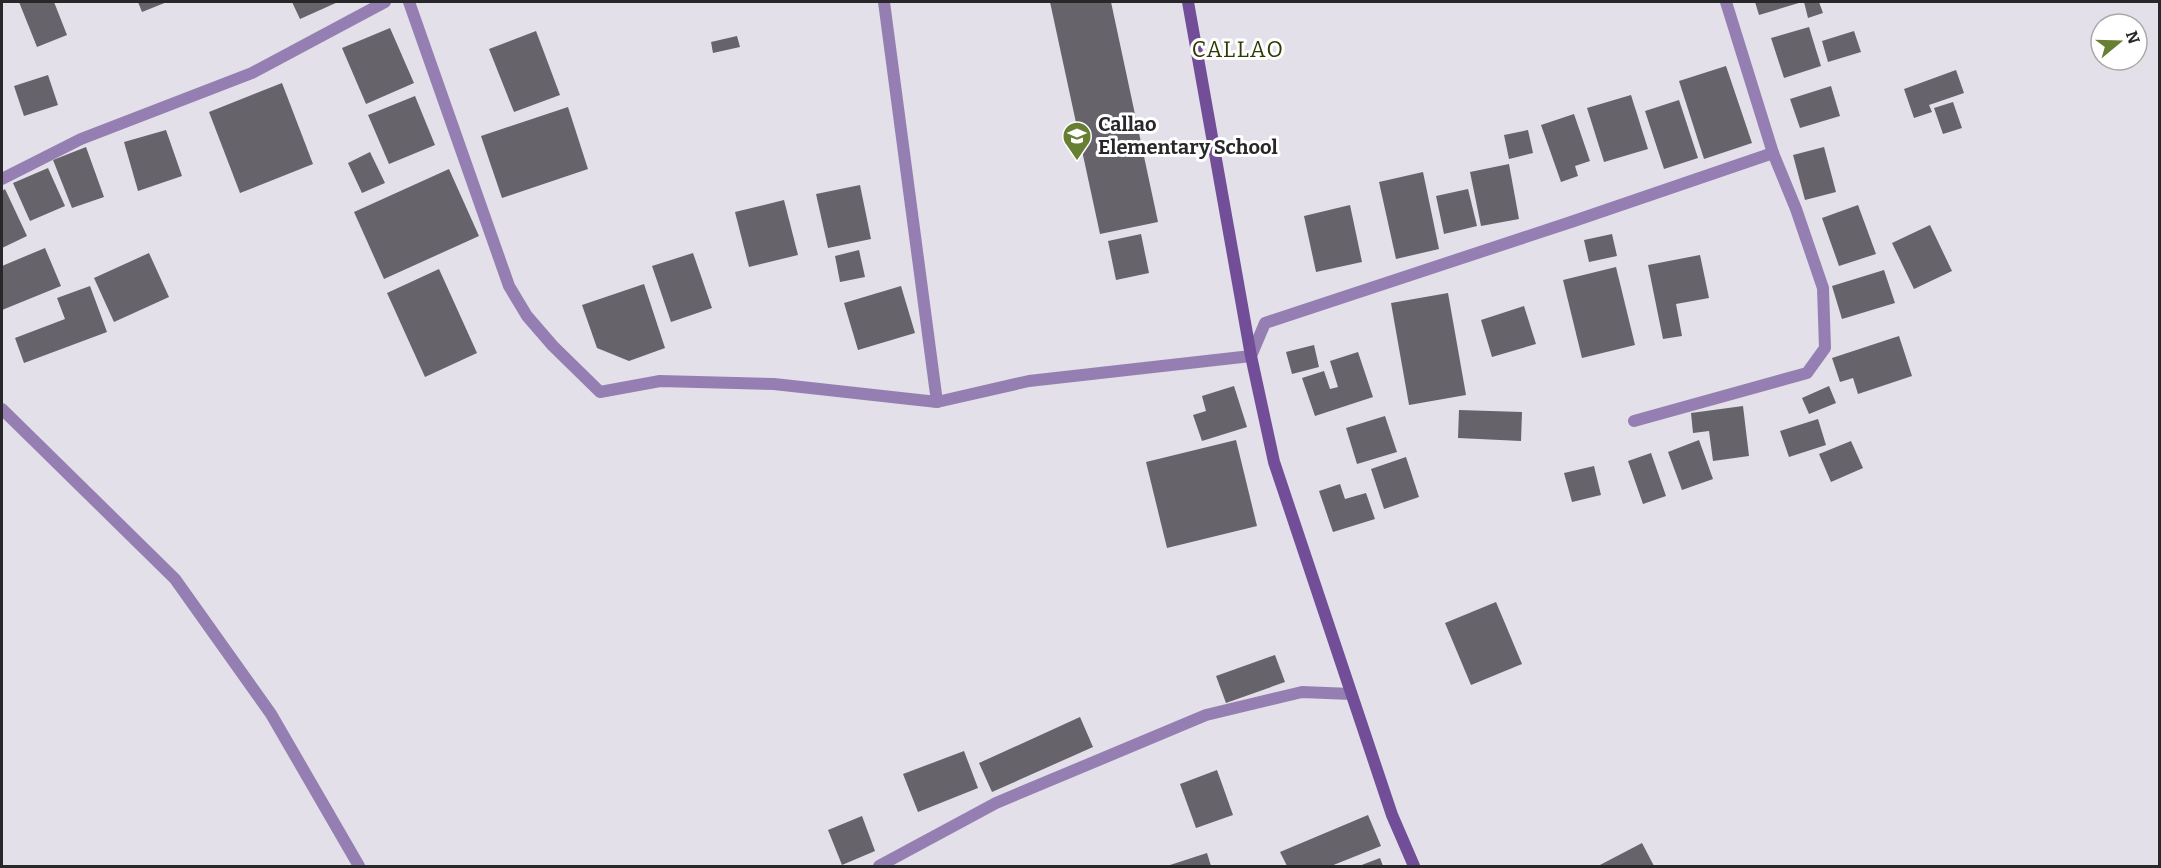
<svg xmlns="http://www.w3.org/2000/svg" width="2161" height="868" font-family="Bitter,serif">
<rect width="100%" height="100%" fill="#e3e0e9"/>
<g fill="#66636b">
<path d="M19,2H54L67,35L37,47Z"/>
<path d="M138,2H167L142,12Z"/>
<path d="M292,2H338L300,19Z"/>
<path d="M1050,2H1111L1158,222L1100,234Z"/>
<path d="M1755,2H1802L1759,15Z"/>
<path d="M1804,2H1819L1823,13L1808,18Z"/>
<path d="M1809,27L1821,66L1784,78L1771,38Z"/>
<path d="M390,28L414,83L366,104L342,48Z"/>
<path d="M536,31L560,95L514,112L489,49Z"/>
<path d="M1854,31L1861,52L1828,62L1822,41Z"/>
<path d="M737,36L740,47L713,53L711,42Z"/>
<path d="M1726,66L1752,143L1704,159L1679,81Z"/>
<path d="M1956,70L1964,93L1929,105L1932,112L1914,118L1904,89Z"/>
<path d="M48,75L58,105L24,116L14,86Z"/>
<path d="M282,83L313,164L240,193L209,112Z"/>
<path d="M1831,86L1840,116L1800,128L1790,99Z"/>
<path d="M1631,95L1648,149L1604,162L1587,108Z"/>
<path d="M415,96L435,145L389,164L368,115Z"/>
<path d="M1679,100L1698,158L1664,169L1645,111Z"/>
<path d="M1953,102L1962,128L1943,134L1934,108Z"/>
<path d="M568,107L588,169L502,198L481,136Z"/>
<path d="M1574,114L1590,161L1575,166L1578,176L1561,182L1541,125Z"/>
<path d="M166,130L182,176L138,191L124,142Z"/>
<path d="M1528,130L1533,153L1509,159L1504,135Z"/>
<path d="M86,147L104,197L72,208L53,160Z"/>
<path d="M1824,147L1836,192L1805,200L1793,155Z"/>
<path d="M370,152L385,183L362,193L348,163Z"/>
<path d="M1509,164L1519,219L1481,226L1470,172Z"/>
<path d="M48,168L65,206L30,221L13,183Z"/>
<path d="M449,169L479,236L384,279L354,212Z"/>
<path d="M1423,172L1439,249L1396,259L1379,182Z"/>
<path d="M860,185L871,239L828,248L816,194Z"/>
<path d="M5,189L27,236L2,248V191Z"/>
<path d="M1468,189L1477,226L1444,234L1436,196Z"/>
<path d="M784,200L798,255L749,267L735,212Z"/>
<path d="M1350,205L1362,262L1316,272L1304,216Z"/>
<path d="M1858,205L1876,254L1839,266L1822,218Z"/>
<path d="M1930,225L1952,271L1914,289L1892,243Z"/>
<path d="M1141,234L1149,273L1116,280L1108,241Z"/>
<path d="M1612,234L1617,256L1589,262L1584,240Z"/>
<path d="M45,248L61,286L2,310V266Z"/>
<path d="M859,250L865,277L840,282L835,256Z"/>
<path d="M149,253L169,297L114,322L94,278Z"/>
<path d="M693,253L712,308L671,322L652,266Z"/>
<path d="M1700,255L1709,298L1676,304L1682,336L1663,339L1648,265Z"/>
<path d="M1616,267L1635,345L1582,358L1563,280Z"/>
<path d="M439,269L477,353L425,377L387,293Z"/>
<path d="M1884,270L1895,303L1842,319L1832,286Z"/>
<path d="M644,284L665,348L629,361L597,348L582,305Z"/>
<path d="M90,286L107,332L24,363L15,338L65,319L57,298Z"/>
<path d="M901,286L915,333L858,350L844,303Z"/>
<path d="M1448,293L1466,395L1409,405L1391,303Z"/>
<path d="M1524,306L1536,344L1492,357L1481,320Z"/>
<path d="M1899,336L1912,376L1858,394L1853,378L1840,382L1832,358Z"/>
<path d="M1314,345L1319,367L1292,374L1286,352Z"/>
<path d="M1358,352L1373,397L1315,416L1302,378L1324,371L1330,389L1338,387L1330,361Z"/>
<path d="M1234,386L1247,427L1202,441L1193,415L1206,411L1202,396Z"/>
<path d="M1829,386L1836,403L1809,414L1802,398Z"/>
<path d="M1743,406L1749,456L1713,461L1709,431L1693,433L1691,413Z"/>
<path d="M1459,410L1522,412L1521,441L1458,438Z"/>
<path d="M1385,416L1397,452L1357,464L1346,428Z"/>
<path d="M1818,419L1826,445L1789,457L1780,431Z"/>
<path d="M1236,440L1257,526L1167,548L1146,462Z"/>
<path d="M1699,440L1713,479L1682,490L1668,452Z"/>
<path d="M1851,441L1863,468L1831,482L1819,454Z"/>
<path d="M1651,453L1666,496L1643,504L1628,461Z"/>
<path d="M1406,457L1419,497L1384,509L1371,469Z"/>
<path d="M1594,466L1601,495L1572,502L1564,473Z"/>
<path d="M1340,484L1345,499L1366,493L1375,519L1333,532L1319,491Z"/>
<path d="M1496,602L1522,664L1471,685L1445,623Z"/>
<path d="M1275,655L1285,682L1226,703L1216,676Z"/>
<path d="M1080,717L1093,747L992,792L979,763Z"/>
<path d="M964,751L978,788L918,812L903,774Z"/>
<path d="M1217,770L1233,815L1196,828L1180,784Z"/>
<path d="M1368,815L1381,846L1331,866H1287L1280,852Z"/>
<path d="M862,816L875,851L842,865L828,830Z"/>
<path d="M1642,843L1654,866H1598Z"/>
<path d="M1207,853L1211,866H1167Z"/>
<path d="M1380,858L1383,866H1359Z"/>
</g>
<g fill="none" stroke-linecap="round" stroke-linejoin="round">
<path stroke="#957fb2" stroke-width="12" d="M879,866L996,803L1206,715L1302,692L1351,694"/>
<g stroke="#957fb2" stroke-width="12">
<path d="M409,2L509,286L527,316L553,346L600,392L660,381L774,384L937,402L1029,381L1251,356L1265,323L1571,222L1773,153"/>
<path d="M884,2L937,402"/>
<path d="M2,179L81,139L252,73L385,2"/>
<path d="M2,409L175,579L271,714L359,866"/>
<path d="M1634,421L1807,373L1825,348L1823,288L1796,209L1773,153L1726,2"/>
</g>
<path stroke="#714e97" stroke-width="12" d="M1188,2L1251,356L1274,462L1392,815L1414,866"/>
</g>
<defs>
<g id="school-pin" transform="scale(1.5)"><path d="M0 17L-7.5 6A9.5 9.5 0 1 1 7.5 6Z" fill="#677f32" stroke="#fff"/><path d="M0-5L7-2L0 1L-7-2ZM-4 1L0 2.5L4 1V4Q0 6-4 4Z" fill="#fff"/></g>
</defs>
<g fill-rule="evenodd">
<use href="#school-pin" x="1077" y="136"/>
</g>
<g text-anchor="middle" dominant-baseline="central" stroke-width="6" stroke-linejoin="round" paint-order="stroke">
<g font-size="20" font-weight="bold" fill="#28272a" stroke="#fff" text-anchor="start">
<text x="1098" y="124">Callao<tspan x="1098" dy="23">Elementary School</tspan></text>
</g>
<g font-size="22" letter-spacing="1.5" fill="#2c3b02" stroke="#fff">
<text x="1238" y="49">CALLAO</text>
</g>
</g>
<rect width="2161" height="868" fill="none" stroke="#28272a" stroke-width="6"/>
<g transform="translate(2119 42) rotate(71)"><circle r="28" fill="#ffffff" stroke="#a9a9aa" stroke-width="1.5"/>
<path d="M0-4.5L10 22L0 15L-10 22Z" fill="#677f32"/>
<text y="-9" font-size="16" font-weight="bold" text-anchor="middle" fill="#28272a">N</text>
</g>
</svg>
